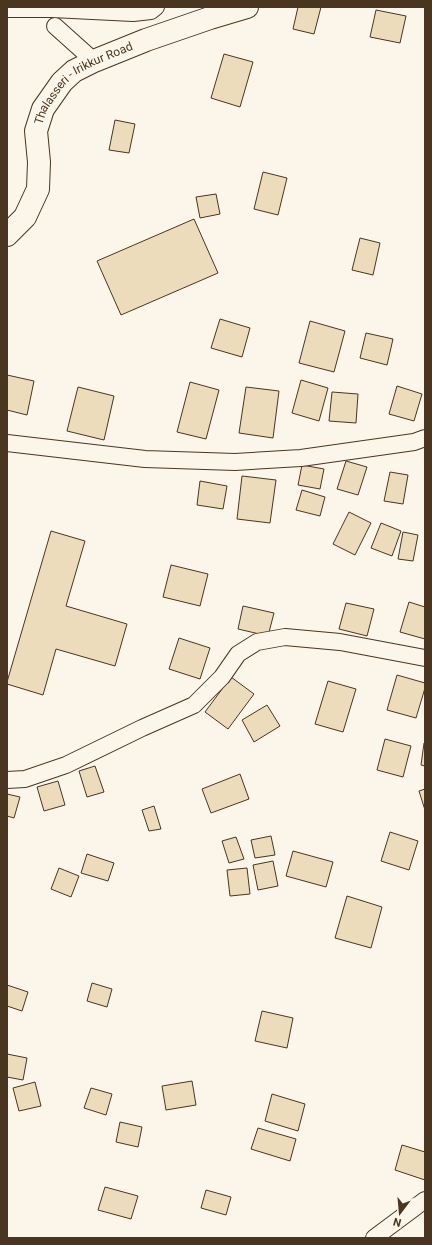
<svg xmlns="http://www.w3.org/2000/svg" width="432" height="1245" font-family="Roboto,sans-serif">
<rect width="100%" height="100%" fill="#fbf6e9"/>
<g fill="#ecdcbc" stroke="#4a3520">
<path d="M298,7H321L314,34L293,29Z"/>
<path d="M376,10L406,16L400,43L370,37Z"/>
<path d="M224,54L253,62L240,107L211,98Z"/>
<path d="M115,120L135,124L129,153L109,150Z"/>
<path d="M263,172L287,178L278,215L254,209Z"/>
<path d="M216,194L220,214L200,218L196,197Z"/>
<path d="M194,219L218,273L121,315L97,261Z"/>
<path d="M360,238L380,243L373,275L352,270Z"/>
<path d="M220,319L250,328L242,357L211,348Z"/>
<path d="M310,321L345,331L334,372L299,363Z"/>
<path d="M366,333L393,339L387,365L360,358Z"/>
<path d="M7,375L34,381L27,415L7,410Z"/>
<path d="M301,380L328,388L319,421L292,413Z"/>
<path d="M190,382L219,390L206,439L177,432Z"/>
<path d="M397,386L422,394L414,421L389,414Z"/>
<path d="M78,387L114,396L104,440L67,431Z"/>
<path d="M246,387L279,391L273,438L239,433Z"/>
<path d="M332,392L358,394L356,423L329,421Z"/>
<path d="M346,461L367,467L358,495L337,489Z"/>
<path d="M302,465L324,469L320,489L298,485Z"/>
<path d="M390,472L408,475L403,504L384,501Z"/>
<path d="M242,476L276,480L270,523L237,519Z"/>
<path d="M200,481L227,486L223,509L197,505Z"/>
<path d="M302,490L325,497L320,516L296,510Z"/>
<path d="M349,512L371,523L355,555L333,544Z"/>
<path d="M381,523L401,531L392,556L371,548Z"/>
<path d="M51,531L85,541L66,606L127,624L115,666L56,649L43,695L7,684V682Z"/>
<path d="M403,532L418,535L413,561L398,559Z"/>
<path d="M171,565L208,574L200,606L163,597Z"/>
<path d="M409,602L425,607V639L400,632Z"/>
<path d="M346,603L374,609L367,636L339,629Z"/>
<path d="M243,606L274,613L268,636L238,629Z"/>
<path d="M179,638L210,648L200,679L169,669Z"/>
<path d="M397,675L425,683V688L416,718L387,710Z"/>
<path d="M231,677L254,694L228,729L205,712Z"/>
<path d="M328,681L356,689L343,732L315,724Z"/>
<path d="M267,705L280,726L254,742L242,720Z"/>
<path d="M385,739L411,746L403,777L377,770Z"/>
<path d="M424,743H425V766L421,765Z"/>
<path d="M95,766L104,792L87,797L79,771Z"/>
<path d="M240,774L249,799L211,813L202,789Z"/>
<path d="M58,781L65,805L44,811L37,787Z"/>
<path d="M425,789V810L419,791Z"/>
<path d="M7,794L20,797L14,818L7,816Z"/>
<path d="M154,806L161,829L149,831L142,810Z"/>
<path d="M390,832L418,841L409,870L381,861Z"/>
<path d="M271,836L275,855L255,858L251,840Z"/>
<path d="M236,837L244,859L229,863L222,841Z"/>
<path d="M293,851L333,862L326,887L286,876Z"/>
<path d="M87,854L114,863L108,881L81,873Z"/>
<path d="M273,861L278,886L258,890L253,865Z"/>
<path d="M59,868L79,876L71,897L51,889Z"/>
<path d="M247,868L250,894L230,896L227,870Z"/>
<path d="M347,896L382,907L371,948L335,938Z"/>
<path d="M92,983L112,989L107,1007L87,1001Z"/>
<path d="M7,985L28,992L22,1011L7,1006Z"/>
<path d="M262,1011L293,1018L287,1048L255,1041Z"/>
<path d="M7,1054L27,1058L23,1080L7,1077Z"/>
<path d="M192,1081L196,1105L166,1110L162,1086Z"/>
<path d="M35,1082L41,1106L19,1111L13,1088Z"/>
<path d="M91,1088L112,1094L106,1115L84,1108Z"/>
<path d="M272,1094L305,1104L298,1131L265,1121Z"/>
<path d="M120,1122L142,1127L138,1147L116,1142Z"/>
<path d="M258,1128L296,1139L290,1161L251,1149Z"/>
<path d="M402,1145L425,1152V1180L395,1170Z"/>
<path d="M105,1187L138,1196L131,1219L98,1210Z"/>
<path d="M206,1190L231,1197L226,1215L201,1208Z"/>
</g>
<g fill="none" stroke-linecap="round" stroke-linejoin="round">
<g stroke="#4a3520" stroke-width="18">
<g id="minor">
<path d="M7,9H52L133,13L151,11L156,7"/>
<path d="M55,26L94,61"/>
<path d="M7,443L145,459L235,462L301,458L414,442L425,438"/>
<path d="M7,780L25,779L66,765L142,728L194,705L222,677L238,654L257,642L285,637L340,642L425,658"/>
<path d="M374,1238L425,1200"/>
</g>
</g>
<g stroke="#4a3520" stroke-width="24">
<g id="secondary">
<path id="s1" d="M7,235L25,217L38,189L39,162L36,131L43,109L62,82L74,71L94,61L146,40L210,18L247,7"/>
</g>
</g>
<use href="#minor" stroke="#fbf6e9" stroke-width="16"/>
<use href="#secondary" stroke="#fbf6e9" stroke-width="22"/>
</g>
<g text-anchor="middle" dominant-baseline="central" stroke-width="3" stroke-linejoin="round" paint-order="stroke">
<g font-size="12" fill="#4a3520" stroke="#fbf6e9">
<text stroke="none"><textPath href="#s1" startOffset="186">Thalasseri - Irikkur Road</textPath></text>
</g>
</g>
<rect width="432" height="1245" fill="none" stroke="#4a3520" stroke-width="16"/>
<g transform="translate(400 1213) rotate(196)" stroke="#fbf6e9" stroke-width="3" paint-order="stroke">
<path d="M0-3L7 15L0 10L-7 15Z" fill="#4a3520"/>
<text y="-6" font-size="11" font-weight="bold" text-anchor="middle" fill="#4a3520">N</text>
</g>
</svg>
